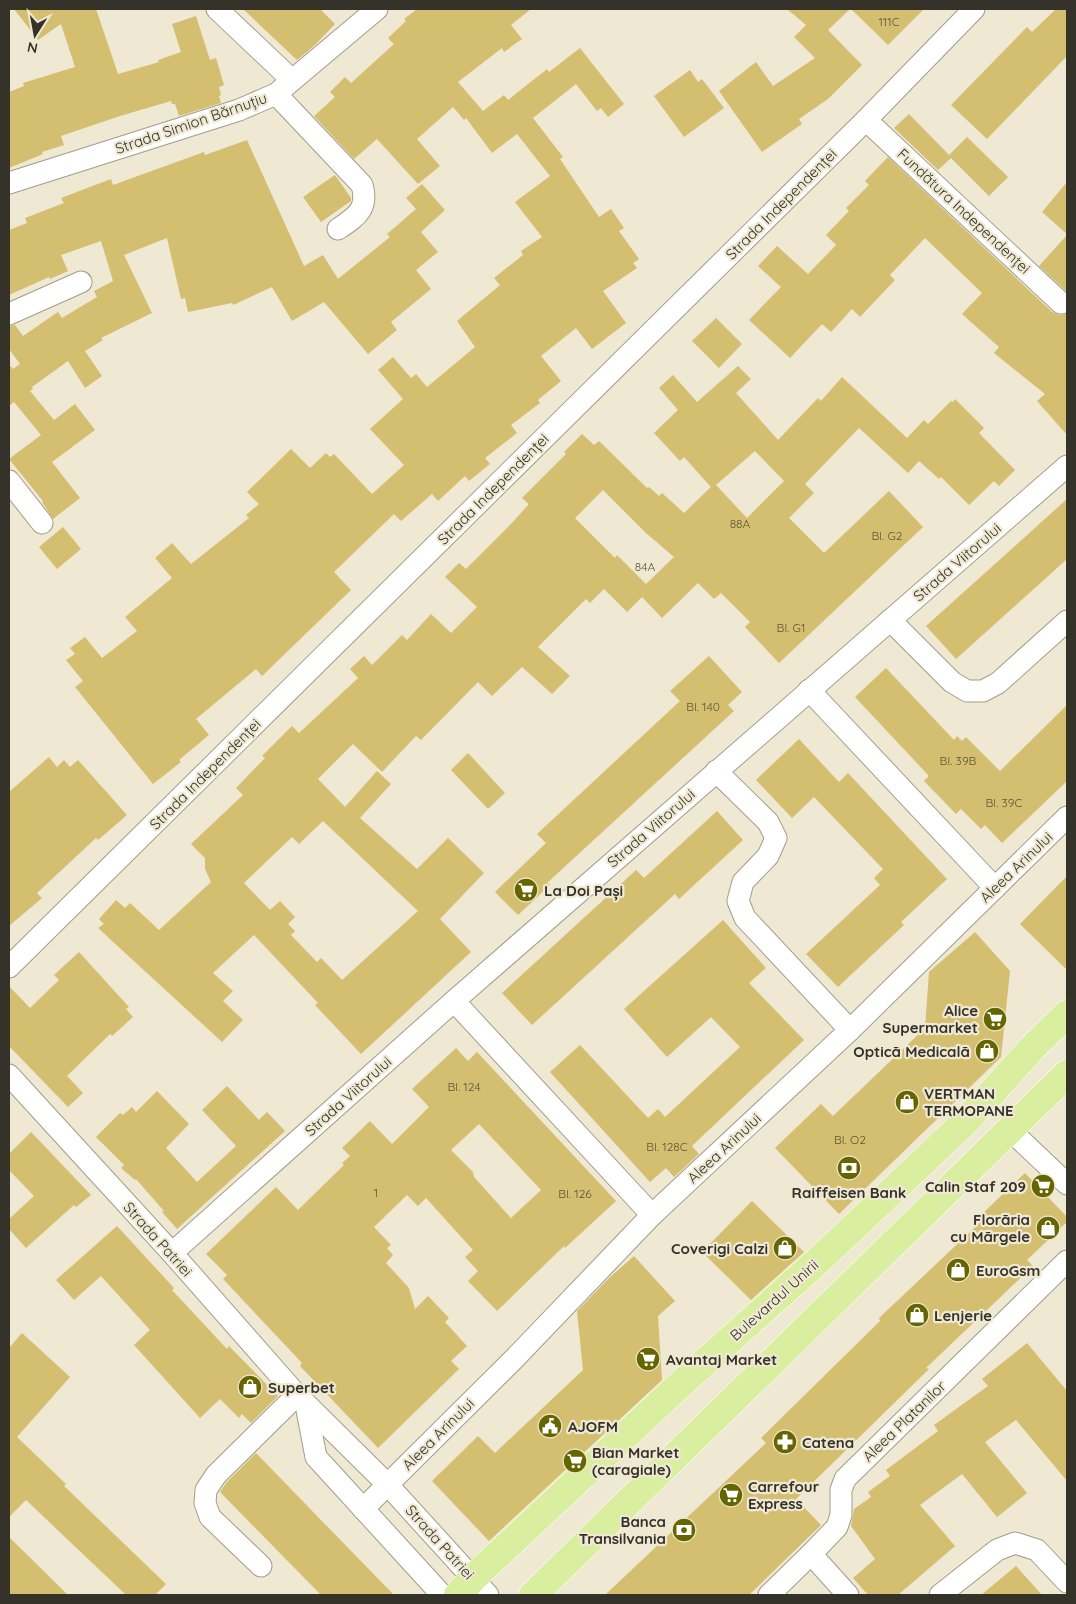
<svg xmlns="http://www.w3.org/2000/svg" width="1076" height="1604" font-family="Quicksand,sans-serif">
<rect width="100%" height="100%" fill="#efe9d3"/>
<g fill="#d4be6f" fill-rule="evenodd">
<path d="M14,9H96L118,74L159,62L158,60L181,52L172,24L196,16L210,60L216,58L224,85L219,87L221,95L219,96L221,103L179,116L175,104H172L171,101L120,116L61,136L64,145L42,152L43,154L9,168V92L24,86L23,83L75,67L61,24L38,40Z"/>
<path d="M243,9H320L335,24L315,45L297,60Z"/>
<path d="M417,9H531L511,25L522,39L504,52L502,48L458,82L483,111L504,95L508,100L547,69L549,72L580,48L624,104L608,117L601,108L597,111L576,84L533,118L563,157L560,159L599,217L611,209L624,228L619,231L639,259L633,263L637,268L603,291L626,323L592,349L576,328L541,356L561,381L538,400L540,403L511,425L517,433L485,458L490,464L469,481L465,476L438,501L432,494L401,521L394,514L334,572L351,590L262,676L256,669L196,719L209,735L179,760L181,762L153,784L75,687L83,681L66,660L75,654L70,648L85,637L102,658L137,631L125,617L172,578L155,558L172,543L191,564L249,518L246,515L259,504L247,492L291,449L310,468L326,453L330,457L334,454L372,494L404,465L370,429L403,399L378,370L393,357L411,378L416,374L427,387L475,347L457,321L500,285L494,278L523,255L521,251L542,237L515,202L550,176L517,134L492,153L466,118L464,120L453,107L417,139L440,166L418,184L377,139L354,159L314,116L335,97L330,92L345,77L351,83L394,44L388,38L406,21L404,19Z"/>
<path d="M787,9H850L828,30L862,65L828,99L799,119L802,124L762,152L719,91L756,62L773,86L815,58L794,37L806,25Z"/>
<path d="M851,9H924L888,45Z"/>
<path d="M1056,9H1067V56L987,139L951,105L1027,27L1032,32Z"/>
<path d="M690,70L698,82L702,79L724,108L684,137L654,96Z"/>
<path d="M909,114L949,155L967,137L1008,177L989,196L951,158L938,170L894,128Z"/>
<path d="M247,140L304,266L323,255L338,279L390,237L387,234L416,209L406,198L422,184L445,210L421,232L438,252L416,270L431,289L391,322L397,330L368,354L324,302L292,321L272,287L233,305L232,303L188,312L185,298L181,299L167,238L124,255L152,313L101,338L103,340L85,351L102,376L85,388L68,361L32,387L33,389L30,391L54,420L75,404L95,430L52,462L80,498L53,519L42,502L43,501L9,459L41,435L14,402L9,406V364L13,369L20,364L9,349V326L15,325L23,336L58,312L62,318L97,297L94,291L113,281L101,241L61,255L68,271L50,279L49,277L9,295V230L27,223L25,218L64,203L61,198L82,190L111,179L113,185L204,152L205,155Z"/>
<path d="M888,157L1052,312L1059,315L1067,313V435L1037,401L1045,394L994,353L999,347L962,314L982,293L925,238L890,275L895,280L860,317L852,309L831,332L822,324L790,358L749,320L781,287L758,266L777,246L808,274L836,245L826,235L849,211L846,208L869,185L865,181Z"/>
<path d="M335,175L351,198V201L321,222L303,197Z"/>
<path d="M1067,182V234L1042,212Z"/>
<path d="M1067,235V292L1039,266Z"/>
<path d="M716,318L742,344L719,368L692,341Z"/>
<path d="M738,366L751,379L736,393L778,440L818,398L821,401L842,377L907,438L924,420L928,424L951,401L953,402L955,399L984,428L979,433L1015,470L999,486L994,481L969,505L941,477L939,479L919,461L908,473L859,428L805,484L814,493L789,518L824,553L889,491L923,527L779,663L745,627L750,622L721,593L714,599L698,583L662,618L642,597L627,612L604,589L590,603L586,599L538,647L570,676L552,694L522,667L492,696L478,682L421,740L416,736L382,772L353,744L318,779L345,807L377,771L391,784L360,818L417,869L448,838L484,873L440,919L471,952L361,1054L315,1005L318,1003L254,935L213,973L233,991L223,1001L243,1020L222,1042L98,928L104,924L99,919L116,900L125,908L130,903L159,930L211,882L205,869V858L191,844L243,795L236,788L265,758L262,756L292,726L299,733L358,678L350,669L364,656L372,665L402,635L407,640L431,614L451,633L477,607L445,577L459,563L466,569L509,526L529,504L522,498L566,454L564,452L582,434L594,445L599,441L647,488L649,487L659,496L662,493L684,513L711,487L684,457L680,461L654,433L678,410L659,388L673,375L697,402ZM755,451L784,481L747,518L716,485ZM603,490L646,533L674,557L646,584L617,555L615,558L575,518ZM323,821L418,911L342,980L321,958L317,962L291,935L295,931L288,924L295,917L280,901L270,910L244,883L292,837L299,844Z"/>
<path d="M1067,499V559L956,659L926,626Z"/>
<path d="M63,527L81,549L57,569L39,547Z"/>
<path d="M709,656L742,692L728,705L734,711L547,883L550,885L518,915L495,892L546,843L537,834L680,701L670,691Z"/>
<path d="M886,668L954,740L957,736L962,741L966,737L1000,771L1067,705V781L1002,843L985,825L981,829L961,809L956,814L924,781L929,776L855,697Z"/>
<path d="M799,739L839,782L848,773L947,879L901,922L904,925L838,987L806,954L880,885L874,878L883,869L814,797L792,818L756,780Z"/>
<path d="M468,753L505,793L488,809L451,770Z"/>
<path d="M49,757L57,767L64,760L70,767L78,760L127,815L98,840L96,838L37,893L42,898L9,926V792Z"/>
<path d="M717,811L743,840L679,899L675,894L532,1025L502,993L636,870L644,878Z"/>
<path d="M1067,876V970L1020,924Z"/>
<path d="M723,920L766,968L749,983L804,1040L692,1146L699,1154L674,1177L666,1168L650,1182L550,1072L580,1045L648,1118L658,1109L665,1117L740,1047L711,1017L667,1057L624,1009Z"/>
<path d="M975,932L1010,971L1001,1057L839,1214L775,1148L821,1104L833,1116L925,1028L929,972Z"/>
<path d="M79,952L129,1007L126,1009L133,1017L112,1036L110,1034L67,1076L83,1093L68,1107L9,1046V986L30,1008L59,980L54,975Z"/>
<path d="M456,1048L468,1061L477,1052L616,1201L565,1248L564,1246L497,1311L468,1281L478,1271L465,1257L473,1250L426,1198L418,1206L407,1195L374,1227L391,1245L387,1248L393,1255L386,1263L409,1288L415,1309L428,1296L449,1318L445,1322L467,1346L451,1361L459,1369L378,1448L300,1366L302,1363L223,1279L227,1275L206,1254L276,1187L298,1210L344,1165L342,1163L350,1156L342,1148L370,1121L392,1144L429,1107L412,1089ZM479,1124L541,1190L511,1218L474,1177L473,1172L451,1150Z"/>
<path d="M227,1086L259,1120L267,1112L285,1131L177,1229L162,1212L164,1211L136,1179L135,1180L121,1168L124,1165L96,1137L120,1113L123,1115L132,1107L136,1112L157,1091L189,1124L166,1148L197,1182L236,1146L202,1110Z"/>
<path d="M31,1132L91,1195L76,1207L74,1205L26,1248L9,1229V1219L34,1196L9,1170V1154Z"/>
<path d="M1025,1173L1067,1217V1222L1027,1260L1033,1266L926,1368L929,1369L796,1499L821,1525L749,1595H605L766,1443L761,1438L880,1321L879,1318L986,1217L982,1214Z"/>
<path d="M752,1201L804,1252L751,1300L702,1252Z"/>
<path d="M117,1226L174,1288L172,1290L227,1349L229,1346L278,1396L251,1423L242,1414L239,1418L220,1399L200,1418L134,1345L150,1330L101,1276L74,1300L56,1280Z"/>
<path d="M634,1256L675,1301L658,1316L662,1380L489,1541L432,1481L478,1436L495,1453L583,1370L577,1311L609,1278Z"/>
<path d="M22,1333L70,1377L17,1437L66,1484L64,1486L166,1584L155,1595H126L26,1500L9,1517V1348Z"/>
<path d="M1027,1343L1067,1391V1481L1016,1420L985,1442L1027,1493L997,1517L962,1474L920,1505L955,1546L898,1595H868L853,1578L875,1559L851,1526L854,1509L871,1497L868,1492L890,1476L886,1470L938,1431L934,1425L988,1386L982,1379Z"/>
<path d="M256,1453L320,1519L394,1595H321L220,1492L226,1483Z"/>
<path d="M9,1537L68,1595H9Z"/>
<path d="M1016,1566L1042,1595H981Z"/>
</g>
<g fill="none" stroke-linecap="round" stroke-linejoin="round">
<g stroke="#a39d89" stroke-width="23">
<g id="minor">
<path d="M217,9L292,80"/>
<path d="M276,94L362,185C369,209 356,217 338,229"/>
<path d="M866,120L1061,303"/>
<path d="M9,183L239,110L276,94L377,9"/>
<path d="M9,314L81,282"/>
<path d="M9,481L42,523"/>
<path d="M890,620L952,682L967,691H983L998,683L1067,621"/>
<path d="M809,690L995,888"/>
<path d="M716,771L768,822L776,838L768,856L743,882L738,901L745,918L850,1030"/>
<path d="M9,967L866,120L974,9"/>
<path d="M454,1001L652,1215"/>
<path d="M9,1075L172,1253L297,1395L387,1484L488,1595"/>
<path d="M1010,1130L1067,1184"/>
<path d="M172,1253L454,1001L1067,466"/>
<path d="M306,1405L316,1457L442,1595"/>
<path d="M363,1509L514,1359L652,1215L850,1030L1067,817"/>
<path d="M811,1554L848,1595"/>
<path d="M261,1566L210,1517L205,1503L206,1490L216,1475L297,1395"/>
<path d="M769,1595L811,1554L837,1527L841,1515V1490L845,1479L1067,1261"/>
<path d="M940,1595L997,1550L1015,1543L1037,1550L1067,1582"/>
</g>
</g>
<g stroke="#fff" stroke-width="29">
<g id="primary">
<path d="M458,1595L473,1578L685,1380L820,1259L966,1121L1033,1047L1067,1014"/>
<path d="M533,1595L1067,1074"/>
</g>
</g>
<use href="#minor" stroke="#fff" stroke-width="21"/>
<use href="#primary" stroke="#d9ee9e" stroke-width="28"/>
</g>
<defs>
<g id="supermarket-disc" transform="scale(1.25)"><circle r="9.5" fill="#660" stroke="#efe9d3"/><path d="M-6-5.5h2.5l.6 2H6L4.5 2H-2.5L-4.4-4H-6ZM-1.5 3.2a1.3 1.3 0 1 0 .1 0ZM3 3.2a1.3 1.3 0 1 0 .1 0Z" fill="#fff"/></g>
<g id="shop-disc" transform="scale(1.25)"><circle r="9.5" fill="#660" stroke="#efe9d3"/><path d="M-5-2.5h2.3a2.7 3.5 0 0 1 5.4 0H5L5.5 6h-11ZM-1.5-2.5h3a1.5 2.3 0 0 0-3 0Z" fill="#fff"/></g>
<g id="bank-disc" transform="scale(1.25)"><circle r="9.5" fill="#660" stroke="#efe9d3"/><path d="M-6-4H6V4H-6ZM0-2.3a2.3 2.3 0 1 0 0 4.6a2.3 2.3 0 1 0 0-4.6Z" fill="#fff"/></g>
<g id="civic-disc" transform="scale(1.25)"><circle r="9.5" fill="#660" stroke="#efe9d3"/><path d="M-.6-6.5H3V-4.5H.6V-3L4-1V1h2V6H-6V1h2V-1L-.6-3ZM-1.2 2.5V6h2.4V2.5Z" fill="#fff"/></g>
<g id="pharmacy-disc" transform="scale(1.25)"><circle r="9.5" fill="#660" stroke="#efe9d3"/><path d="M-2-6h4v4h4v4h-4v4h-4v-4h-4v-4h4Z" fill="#fff"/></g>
</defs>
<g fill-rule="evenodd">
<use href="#supermarket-disc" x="526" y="890"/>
<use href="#supermarket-disc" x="995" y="1019"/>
<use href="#shop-disc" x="987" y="1051"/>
<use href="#shop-disc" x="907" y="1102"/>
<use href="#bank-disc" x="849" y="1168"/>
<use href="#supermarket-disc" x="1043" y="1186"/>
<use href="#shop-disc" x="1048" y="1228"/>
<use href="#shop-disc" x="785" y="1248"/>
<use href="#shop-disc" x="958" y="1270"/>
<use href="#shop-disc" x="917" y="1315"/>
<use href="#supermarket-disc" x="648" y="1359"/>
<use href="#shop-disc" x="250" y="1387"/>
<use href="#civic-disc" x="550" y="1426"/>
<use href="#pharmacy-disc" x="785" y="1442"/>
<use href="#supermarket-disc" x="575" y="1461"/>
<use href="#supermarket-disc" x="731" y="1495"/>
<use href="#bank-disc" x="684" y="1530"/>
</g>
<g text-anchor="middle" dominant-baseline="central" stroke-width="4.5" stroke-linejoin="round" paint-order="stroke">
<g font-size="12" fill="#5c553a">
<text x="889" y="21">111C</text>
<text x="740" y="523">88A</text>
<text x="887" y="535">Bl. G2</text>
<text x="645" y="566">84A</text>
<text x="791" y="627">Bl. G1</text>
<text x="703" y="706">Bl. 140</text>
<text x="958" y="760">Bl. 39B</text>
<text x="1004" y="802">Bl. 39C</text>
<text x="464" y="1086">Bl. 124</text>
<text x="850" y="1139">Bl. O2</text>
<text x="667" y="1146">Bl. 128C</text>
<text x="376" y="1192">1</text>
<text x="575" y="1193">Bl. 126</text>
</g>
<g font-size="15" fill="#343229" stroke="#efe9d3">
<text transform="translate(191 123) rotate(-19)">Strada Simion Bărnuțiu</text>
<text transform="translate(781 204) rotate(-45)">Strada Independenței</text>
<text transform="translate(964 211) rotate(43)">Fundătura Independenței</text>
<text transform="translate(493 489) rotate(-45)">Strada Independenței</text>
<text transform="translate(957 562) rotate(-41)">Strada Viitorului</text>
<text transform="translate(205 774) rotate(-45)">Strada Independenței</text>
<text transform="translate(651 828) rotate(-41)">Strada Viitorului</text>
<text transform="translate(1016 867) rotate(-44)">Aleea Arinului</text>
<text transform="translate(348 1096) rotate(-42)">Strada Viitorului</text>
<text transform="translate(724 1148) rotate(-43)">Aleea Arinului</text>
<text transform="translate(158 1239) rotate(48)">Strada Patriei</text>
<text transform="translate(774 1300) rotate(-42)">Bulevardul Unirii</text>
<text transform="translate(904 1421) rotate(-44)">Aleea Platanilor</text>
<text transform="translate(438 1434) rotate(-45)">Aleea Arinului</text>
<text transform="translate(440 1542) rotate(48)">Strada Patriei</text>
</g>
<g font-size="15" font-weight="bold" fill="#343229" stroke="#efe9d3" text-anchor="start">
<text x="544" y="890">La Doi Pași</text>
<text x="978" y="1010" text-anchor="end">Alice<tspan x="978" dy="17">Supermarket</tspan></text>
<text x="970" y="1051" text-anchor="end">Optică Medicală</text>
<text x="924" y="1093">VERTMAN<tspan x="924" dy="17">TERMOPANE</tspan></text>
<text x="1026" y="1186" text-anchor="end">Calin Staf 209</text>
<text x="849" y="1192" text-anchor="middle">Raiffeisen Bank</text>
<text x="1030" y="1219" text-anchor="end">Florăria<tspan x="1030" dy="17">cu Mărgele</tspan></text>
<text x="768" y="1248" text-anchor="end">Coverigi Calzi</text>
<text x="976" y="1270">EuroGsm</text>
<text x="934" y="1315">Lenjerie</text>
<text x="666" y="1359">Avantaj Market</text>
<text x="268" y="1387">Superbet</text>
<text x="568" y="1426">AJOFM</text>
<text x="802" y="1442">Catena</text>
<text x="592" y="1452">Bian Market<tspan x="592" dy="17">(caragiale)</tspan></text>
<text x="748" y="1486">Carrefour<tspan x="748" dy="17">Express</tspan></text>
<text x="666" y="1521" text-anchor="end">Banca<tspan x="666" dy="17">Transilvania</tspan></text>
</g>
</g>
<rect width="1076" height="1604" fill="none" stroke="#343229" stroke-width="20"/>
<g transform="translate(35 35) rotate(191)" stroke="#efe9d3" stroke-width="4" paint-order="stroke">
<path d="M0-4L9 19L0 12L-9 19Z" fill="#343229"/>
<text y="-8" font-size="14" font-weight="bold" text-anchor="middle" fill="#343229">N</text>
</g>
</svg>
